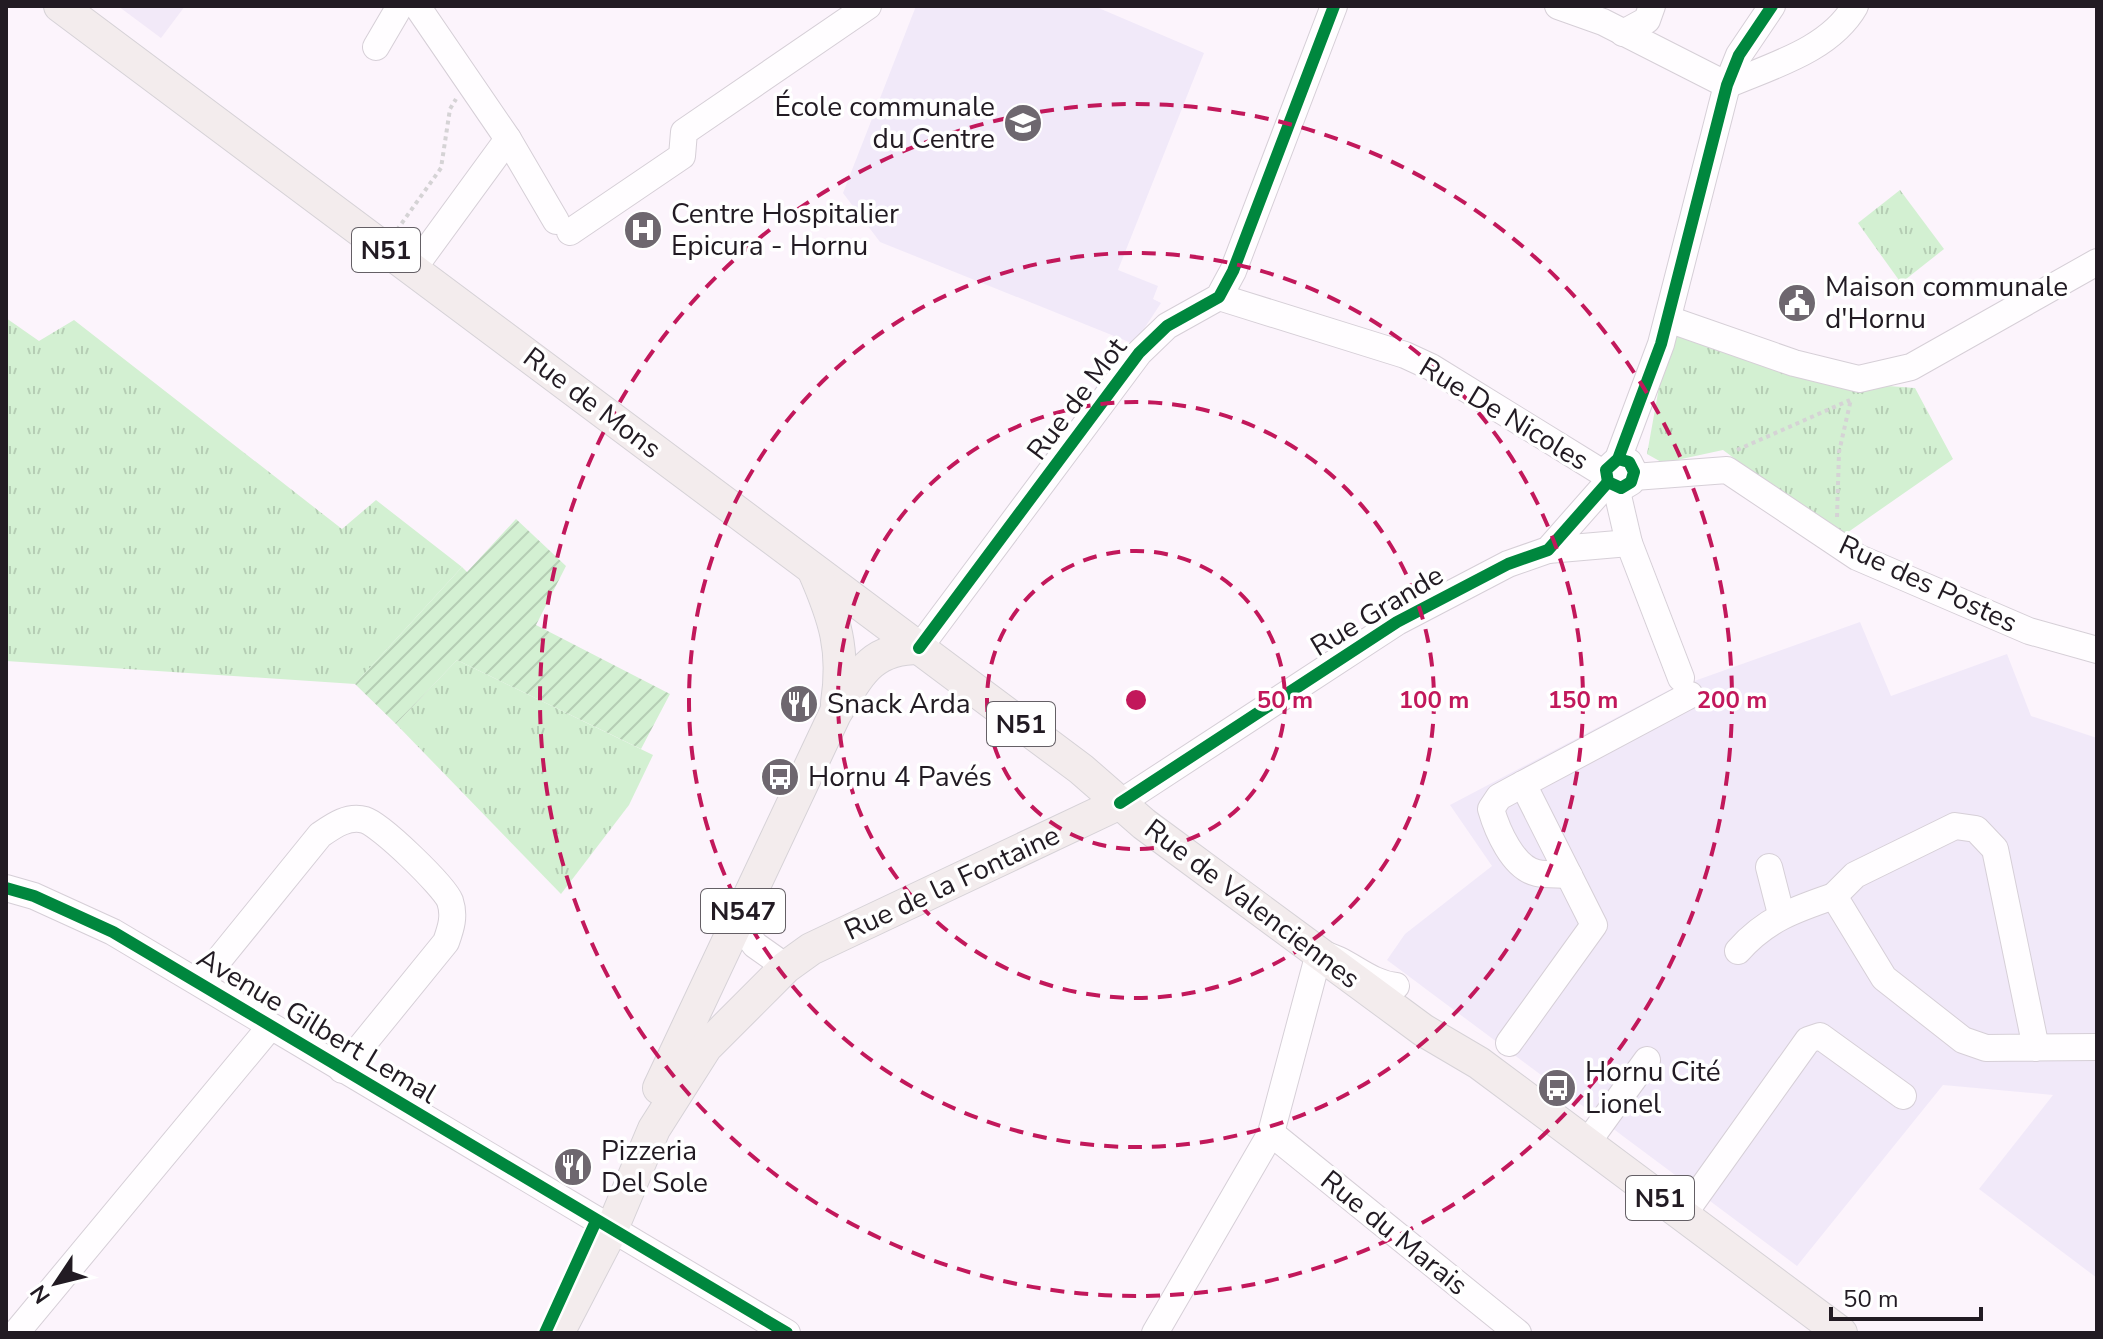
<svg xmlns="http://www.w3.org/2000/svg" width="2103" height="1339" font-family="'Nunito Sans',sans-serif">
<defs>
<pattern id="grass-tufts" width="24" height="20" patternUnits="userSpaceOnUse" patternTransform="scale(2)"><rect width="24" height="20" fill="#d3f0d2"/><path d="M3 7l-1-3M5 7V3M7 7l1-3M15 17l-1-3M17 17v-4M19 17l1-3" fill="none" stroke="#b5cdb4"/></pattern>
<pattern id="garden-furrows" width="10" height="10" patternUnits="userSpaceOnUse" patternTransform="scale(2)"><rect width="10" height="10" fill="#d3f0d2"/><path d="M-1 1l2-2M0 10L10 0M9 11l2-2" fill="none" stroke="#b5cdb4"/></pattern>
</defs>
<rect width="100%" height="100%" fill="#fcf4fc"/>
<path fill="#f2e9f8" d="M118,6H185L161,38Z"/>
<g fill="#f1e9f9">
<path d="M916,6H1094L1204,53L1118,270L1158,286L1153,299L1161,303L1134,344L880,242L843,193Z"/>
<path d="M1860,622L1891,696L2007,654L2031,716L2097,738V1278L1979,1189L2053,1095L1943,1085L1797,1266L1387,960L1405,934L1492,866L1450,805L1669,690Z"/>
</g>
<g fill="url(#grass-tufts)">
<path d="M1900,190L1944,249L1901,283L1858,223Z"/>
<path d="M6,318L39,341L74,320L342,529L376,500L462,567L355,684L6,661Z"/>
<path d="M1670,326L1859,392L1875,385L1915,388L1953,459L1841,537L1723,450L1663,463L1647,454Z"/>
<path d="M457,660L653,755L629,805L561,894L396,724Z"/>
</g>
<path fill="url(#garden-furrows)" d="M516,519L566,566L536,625L670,694L641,749L457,660L396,724L355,684L462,567L467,572Z"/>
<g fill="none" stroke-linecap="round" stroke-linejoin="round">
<g stroke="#d6cfd7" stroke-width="28">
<g id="minor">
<path d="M1558,6L1603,22L1727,85"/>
<path d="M1623,33L1647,20L1652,6"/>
<path d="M376,47L400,6"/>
<path d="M1727,85C1771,66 1830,50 1855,6"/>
<path d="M508,139L556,221"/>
<path d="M570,232L682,156L684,132L868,6"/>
<path d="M413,269L508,139L417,6"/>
<path d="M1219,297L1405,355L1431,367L1606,475"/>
<path d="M1668,319L1794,363L1859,379L1911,367L2097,262"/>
<path d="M1618,459L1629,462L1634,472L1631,482L1621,488L1608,482L1606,470L1618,459L1661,344L1727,85L1739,55L1772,6"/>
<path d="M1634,477L1727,470L1857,557L2029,631L2097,650"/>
<path d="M1616,487L1629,543L1681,678"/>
<path d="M1548,550L1629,543"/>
<path d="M919,648L1139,353L1167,326L1219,297L1233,271L1334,6"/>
<path d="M1523,784L1499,797L1491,809C1497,830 1513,868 1537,873C1547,875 1559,874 1569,875"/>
<path d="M1120,803L1397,622L1508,564L1548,550L1608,482"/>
<path d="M1769,867L1781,914"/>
<path d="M6,888L34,896L113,932L787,1333"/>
<path d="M738,922L755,945L786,967"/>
<path d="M1738,951C1766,919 1796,909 1834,896"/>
<path d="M200,983L320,835C333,826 348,815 365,820C381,825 444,886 450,901C455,916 451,928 446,942L342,1070"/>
<path d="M1509,1043L1594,925L1523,784L1690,695"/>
<path d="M2036,1048L1995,849L1976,829L1955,826L1855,875L1834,896L1884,978L1963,1040L1986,1048L2097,1047"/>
<path d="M1271,1133L1518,1333"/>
<path d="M1587,1143L1647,1060"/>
<path d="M1683,1215L1808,1040L1820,1036L1903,1096"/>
<path d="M16,1333L270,1027"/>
<path d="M1155,1333L1271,1133L1319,953C1348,959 1367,983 1396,986"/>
</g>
</g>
<g stroke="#d6d2d7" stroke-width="34">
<g id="major">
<path d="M60,6L1081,769L1144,824L1423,1030L1479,1063L1841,1333"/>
<path d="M814,571C835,619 845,650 837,703"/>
<path d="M659,1088L835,714C859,675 870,648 919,648"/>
<path d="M558,1333L611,1231L654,1129L706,1047L786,967L811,949L1120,803"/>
</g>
</g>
<g stroke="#d5d3d5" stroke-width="4" stroke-dasharray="4 4" stroke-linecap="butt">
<path d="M397,230L441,168L450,109L456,99"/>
<path d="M1737,450L1850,400"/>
<path d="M1837,517L1839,452L1851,399"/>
</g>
<use href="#minor" stroke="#fffdff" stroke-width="26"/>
<use href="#major" stroke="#f3eced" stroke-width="32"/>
<g stroke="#fff" stroke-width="17">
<g id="cycleway">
<path d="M1618,459L1629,462L1634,472L1631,482L1621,488L1608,482L1606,470L1618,459L1661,344L1727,85L1739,55L1772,6"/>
<path d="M919,648L1139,353L1167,326L1219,297L1233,271L1334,6"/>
<path d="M1120,803L1397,622L1508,564L1548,550L1608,482"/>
<path d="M6,888L34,896L113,932L787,1333"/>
<path d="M545,1333L596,1221"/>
</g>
</g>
<use href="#cycleway" stroke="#00873e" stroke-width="12"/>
</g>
<g fill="none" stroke="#c2185b" stroke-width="4" stroke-dasharray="14 10">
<circle cx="1136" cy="700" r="149"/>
<circle cx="1136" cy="700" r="298"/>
<circle cx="1136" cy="700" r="447"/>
<circle cx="1136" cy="700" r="596"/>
</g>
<defs>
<g id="school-disc" transform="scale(2)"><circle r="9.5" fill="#6e676f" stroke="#fff"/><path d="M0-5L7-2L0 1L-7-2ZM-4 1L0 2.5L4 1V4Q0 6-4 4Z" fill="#fff"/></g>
<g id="hospital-disc" transform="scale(2)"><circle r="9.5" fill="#6e676f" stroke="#fff"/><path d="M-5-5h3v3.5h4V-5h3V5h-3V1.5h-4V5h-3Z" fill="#fff"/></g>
<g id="civic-disc" transform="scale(2)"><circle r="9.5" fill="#6e676f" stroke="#fff"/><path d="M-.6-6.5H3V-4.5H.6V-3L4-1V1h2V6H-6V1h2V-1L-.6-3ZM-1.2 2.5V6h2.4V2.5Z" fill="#fff"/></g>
<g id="restaurant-disc" transform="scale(2)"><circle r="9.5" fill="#6e676f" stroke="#fff"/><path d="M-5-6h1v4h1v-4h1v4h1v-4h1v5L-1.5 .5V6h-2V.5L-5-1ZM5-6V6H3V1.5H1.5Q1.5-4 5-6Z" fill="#fff"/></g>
<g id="bus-disc" transform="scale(2)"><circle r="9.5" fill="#6e676f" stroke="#fff"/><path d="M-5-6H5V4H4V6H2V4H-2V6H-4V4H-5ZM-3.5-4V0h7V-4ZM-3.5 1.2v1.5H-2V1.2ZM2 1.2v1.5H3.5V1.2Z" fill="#fff"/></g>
</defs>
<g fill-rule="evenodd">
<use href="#school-disc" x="1023" y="123"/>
<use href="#hospital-disc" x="643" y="230"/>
<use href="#civic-disc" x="1797" y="303"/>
<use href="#restaurant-disc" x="799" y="704"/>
<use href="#bus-disc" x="780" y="777"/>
<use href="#bus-disc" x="1557" y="1088"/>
<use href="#restaurant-disc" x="573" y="1167"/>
</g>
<g text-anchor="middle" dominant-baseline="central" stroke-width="7" stroke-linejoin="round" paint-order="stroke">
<g fill="#fff" stroke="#645f65" stroke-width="2">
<rect x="352" y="228" width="68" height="44" rx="6"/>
<rect x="987" y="702" width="68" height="44" rx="6"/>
<rect x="701" y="889" width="84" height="44" rx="6"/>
<rect x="1626" y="1176" width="68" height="44" rx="6"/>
</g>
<g font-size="26" font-weight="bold" fill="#221b23">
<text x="386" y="250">N51</text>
<text x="1021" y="724">N51</text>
<text x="743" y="911">N547</text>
<text x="1660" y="1198">N51</text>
</g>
<g font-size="28" fill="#221b23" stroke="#fff" text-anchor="start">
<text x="995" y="107" text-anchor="end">École communale<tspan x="995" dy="32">du Centre</tspan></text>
<text x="671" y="214">Centre Hospitalier<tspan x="671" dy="32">Epicura - Hornu</tspan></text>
<text x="1825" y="287">Maison communale<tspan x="1825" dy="32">d'Hornu</tspan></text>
<text x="827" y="704">Snack Arda</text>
<text x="808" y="777">Hornu 4 Pavés</text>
<text x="1585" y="1072">Hornu Cité<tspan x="1585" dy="32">Lionel</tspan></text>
<text x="601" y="1151">Pizzeria<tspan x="601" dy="32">Del Sole</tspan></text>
</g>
<g font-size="28" fill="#221b23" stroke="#fff">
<text transform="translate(1077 399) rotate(-53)">Rue de Mot</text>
<text transform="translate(592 403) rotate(37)">Rue de Mons</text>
<text transform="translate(1504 414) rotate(31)">Rue De Nicoles</text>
<text transform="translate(1928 584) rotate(25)">Rue des Postes</text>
<text transform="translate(1377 611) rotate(-31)">Rue Grande</text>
<text transform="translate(952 883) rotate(-25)">Rue de la Fontaine</text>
<text transform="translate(1252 904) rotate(37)">Rue de Valenciennes</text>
<text transform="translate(317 1026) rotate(31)">Avenue Gilbert Lemal</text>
<text transform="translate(1394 1233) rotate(39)">Rue du Marais</text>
</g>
</g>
<circle cx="1136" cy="700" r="12" fill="#c2185b" stroke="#fff" stroke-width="4"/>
<g font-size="24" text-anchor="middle" font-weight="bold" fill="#c2185b" stroke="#fff" stroke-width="7" stroke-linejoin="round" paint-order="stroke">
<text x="1285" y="708">50 m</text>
<text x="1434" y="708">100 m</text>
<text x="1583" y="708">150 m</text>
<text x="1732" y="708">200 m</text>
</g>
<rect width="2103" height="1339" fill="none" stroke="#221b23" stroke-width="16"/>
<g transform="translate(56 1283) rotate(235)" stroke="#ffffff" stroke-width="6" paint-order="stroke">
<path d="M0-6L14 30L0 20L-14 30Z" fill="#221b23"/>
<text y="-12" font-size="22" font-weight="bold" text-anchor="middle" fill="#221b23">N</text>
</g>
<path d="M1831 1307v12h150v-12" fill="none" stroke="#221b23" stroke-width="4"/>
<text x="1843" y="1307" font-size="24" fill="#221b23" stroke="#ffffff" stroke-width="6" paint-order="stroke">50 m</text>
</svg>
